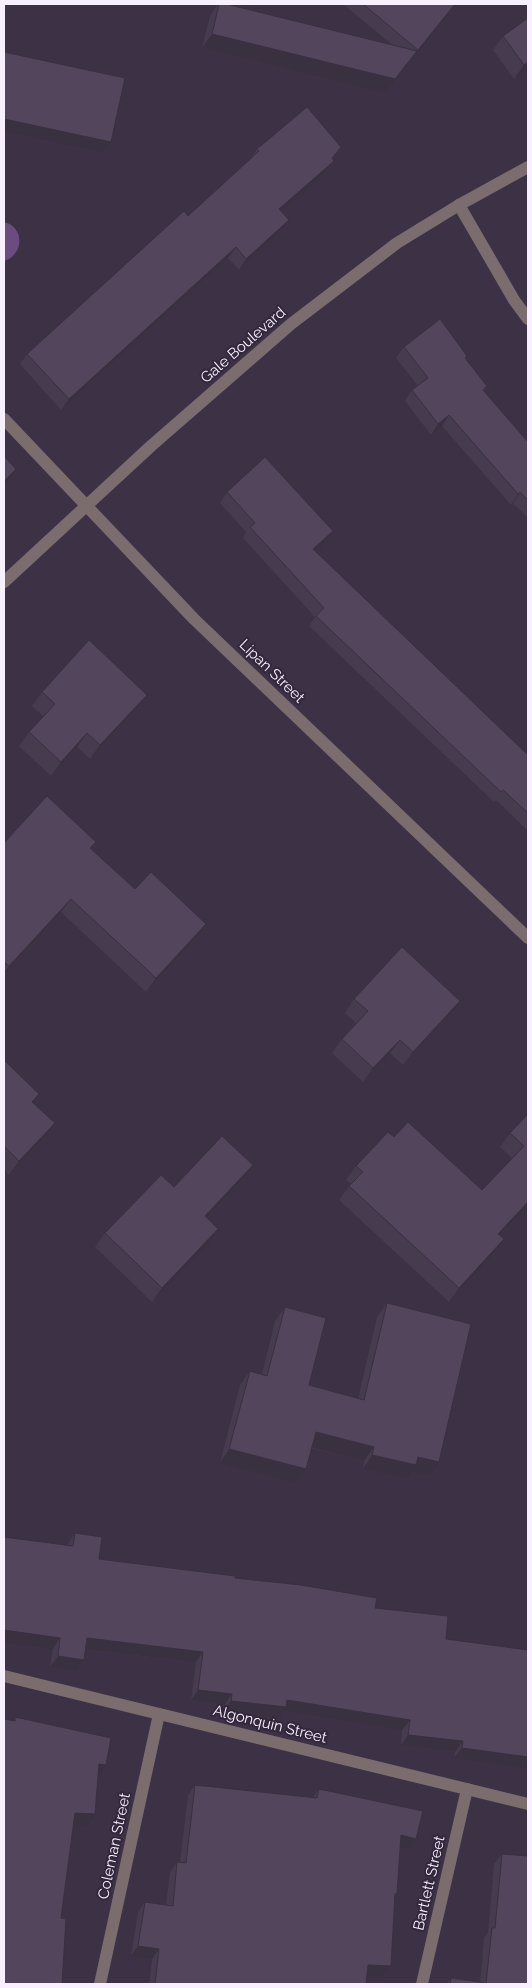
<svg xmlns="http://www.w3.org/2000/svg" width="532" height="1988" font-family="Raleway,sans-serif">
<rect width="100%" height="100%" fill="#3d3146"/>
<path fill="#6a4c7e" d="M4,222C25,227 24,255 4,261Z"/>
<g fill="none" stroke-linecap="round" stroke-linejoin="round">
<g stroke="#7b6d6d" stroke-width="12">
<path d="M459,205L514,300L528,319"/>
<path d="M4,419L194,619L528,938"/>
<path d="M4,582L151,446L291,324L397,243L459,205L528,167"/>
<path d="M4,1676L528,1804"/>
<path d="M100,1984L159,1714"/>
<path d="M422,1984L467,1789"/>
</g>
</g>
<g fill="#473b4f">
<path d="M218,4H226L391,44L343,4H456L385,93L202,48L210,16Z"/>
<path d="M528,18V69L514,79L493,50L503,36Z"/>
<path d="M257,149L332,159L334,161L327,172L281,211L289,220L282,230L239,270L228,258L61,410L20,364L27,354L188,216L250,159Z"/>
<path d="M404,347L465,359L487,386L484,391L528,442V518L513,503L511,505L442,426L431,435L405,401L412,390L418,386L396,358Z"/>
<path d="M227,492L326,541L315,551L528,755V831L496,800L494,802L309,626L315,617L243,538L246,532L220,503Z"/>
<path d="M42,692L137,708L90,759L77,747L51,776L19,746L29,732L44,717L32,706Z"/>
<path d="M4,843L91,849L135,889L206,924L197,938L146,992L61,912L4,975Z"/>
<path d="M354,999L450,1015L403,1065L390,1053L363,1082L332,1053L342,1039L356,1023L345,1013Z"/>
<path d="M4,1060L33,1103L55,1123L45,1137L9,1175L4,1169Z"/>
<path d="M528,1114V1206L500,1236L494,1253L449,1302L339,1200L351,1184L346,1180L356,1166L394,1137L482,1190L512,1158L500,1147L510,1133Z"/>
<path d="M253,1165L244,1179L207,1218L218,1229L209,1243L152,1302L95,1247L105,1233L174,1187Z"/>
<path d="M387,1303L429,1476L412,1472L407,1479L363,1469L364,1461L311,1448L306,1469L296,1483L220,1463L240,1385L250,1371L262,1374L275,1321L285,1307L309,1385L358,1399L377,1317Z"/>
<path d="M75,1533L99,1559L235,1578L375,1608L446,1639L528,1769L454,1758L455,1752L401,1745L402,1730L283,1711L278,1718L224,1711L225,1704L191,1700L196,1662L86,1650L84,1660L77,1671L50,1667L68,1544Z"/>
<path d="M195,1785L313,1797L319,1789L416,1839L409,1849L401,1847L383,1976L367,1975L366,1984H149L152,1959L131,1956L138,1912L145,1902L166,1905L170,1872L177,1862H180L188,1795Z"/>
<path d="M502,1854L528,1984H447L451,1978L480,1983L484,1938L488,1933L494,1864Z"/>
</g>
<g fill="#393040">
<path d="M455,4H456L411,61L418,50Z"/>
<path d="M212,34L417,51L408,64L385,93L202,48Z"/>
<path d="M528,62V69L514,79L524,65Z"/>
<path d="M4,119L111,142L103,152L4,131Z"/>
<path d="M334,161L327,172L272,219L279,209Z"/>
<path d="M289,220L282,230L239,270L246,259Z"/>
<path d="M236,247L228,258L61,410L69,399Z"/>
<path d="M449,415L442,426L431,435L438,424Z"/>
<path d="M16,469L9,480L4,484V481Z"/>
<path d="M520,492L513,503L511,505L518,494Z"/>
<path d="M333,531L326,541L306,560L313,549Z"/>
<path d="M147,695L137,708L90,759L100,745Z"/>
<path d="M87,733L77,747L51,776L61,762Z"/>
<path d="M71,899L61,912L4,975V973L9,966Z"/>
<path d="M206,924L197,938L146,992L156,978Z"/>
<path d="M460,1001L450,1015L403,1065L413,1052Z"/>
<path d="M400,1040L390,1053L363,1082L373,1068Z"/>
<path d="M55,1123L45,1137L9,1175L19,1161Z"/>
<path d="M253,1165L244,1179L195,1230L205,1216Z"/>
<path d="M528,1202V1206L488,1248L498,1234Z"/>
<path d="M218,1229L209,1243L152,1302L162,1288Z"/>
<path d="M504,1239L494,1253L449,1302L459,1288Z"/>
<path d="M316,1432L374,1447L364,1461L306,1446Z"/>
<path d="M229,1449L306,1469L296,1483L220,1463Z"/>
<path d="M372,1455L418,1457L439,1462L429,1476L412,1472L407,1479L363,1469Z"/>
<path d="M4,1630L60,1638L53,1649L4,1642Z"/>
<path d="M87,1638L203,1652L196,1662L80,1649Z"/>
<path d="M58,1656L84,1660L77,1671L50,1667Z"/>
<path d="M198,1690L232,1694L225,1704L191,1700Z"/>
<path d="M287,1700L410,1720L402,1730L283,1711L278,1718L224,1711L231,1701Z"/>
<path d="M408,1735L463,1741L455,1752L401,1745Z"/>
<path d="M462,1748L528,1757V1769L454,1758Z"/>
<path d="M99,1764L106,1765L98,1777Z"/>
<path d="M75,1813L95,1814L87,1826L67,1824Z"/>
<path d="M401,1835L416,1839L409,1849L394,1846Z"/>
<path d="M138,1946L159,1949L152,1959L131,1956Z"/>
<path d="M368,1965L391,1966L383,1976L361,1975Z"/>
</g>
<g fill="#52455c" stroke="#393040">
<path d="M219,4H226L417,51L395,79L212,34Z"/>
<path d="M363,4H455L418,50Z"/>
<path d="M528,18V62L524,65L503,36Z"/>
<path d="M4,52L125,78L111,142L4,119Z"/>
<path d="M307,107L341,147L332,158L334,161L279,209L289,220L246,259L236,247L69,399L27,354L184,211L188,216L259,151L257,149Z"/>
<path d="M440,319L467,356L465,358L487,386L483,390L528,442V500L520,492L518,494L449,415L438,424L412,390L428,378L404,347Z"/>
<path d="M4,456L16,469L4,481Z"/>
<path d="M265,457L333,531L313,549L528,755V813L503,790L501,792L316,616L324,608L250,527L255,523L227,492Z"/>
<path d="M89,640L147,695L100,745L87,733L61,762L29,732L55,704L42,692Z"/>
<path d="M47,796L96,842L90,848L135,889L151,872L206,924L156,978L71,899L9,966L4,962V843Z"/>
<path d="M402,947L460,1001L413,1052L400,1040L373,1068L342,1039L368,1011L354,999Z"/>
<path d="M4,1060L39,1094L32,1102L55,1123L19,1161L4,1146Z"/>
<path d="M528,1114V1202L498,1234L504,1239L459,1288L349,1186L363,1172L356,1166L388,1132L394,1137L408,1122L482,1190L524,1146L510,1133Z"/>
<path d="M222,1136L253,1165L205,1216L218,1229L162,1288L105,1233L161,1175L174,1187Z"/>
<path d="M387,1303L471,1324L439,1462L418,1457L416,1465L372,1455L374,1447L316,1432L306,1469L229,1449L250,1371L267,1376L285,1307L326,1318L309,1385L364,1400Z"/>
<path d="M75,1533L102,1537L99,1559L235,1576V1578L301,1585L377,1598L375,1608L448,1616L446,1639L528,1650V1757L462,1748L463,1741L408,1735L410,1720L287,1700L286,1707L231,1701L232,1694L198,1690L203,1652L87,1638L84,1660L58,1656L60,1638L4,1630V1537L73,1546Z"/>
<path d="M15,1717L111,1738L106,1765L99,1764L95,1814L75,1813L61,1918L66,1919L62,1984H4V1719L15,1721Z"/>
<path d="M195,1785L317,1798L319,1789L423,1811L416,1839L401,1835L397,1894H395L391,1966L368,1965L366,1984H155L159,1949L138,1946L145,1902L173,1906L177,1862L186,1863Z"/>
<path d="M502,1854L528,1856V1984H450L451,1978L486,1983L492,1928H495Z"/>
</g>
<g text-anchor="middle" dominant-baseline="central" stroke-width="4" stroke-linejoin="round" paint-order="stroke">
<g font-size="15" fill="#f8f0fe" stroke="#33273c">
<text transform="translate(243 345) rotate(-41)">Gale Boulevard</text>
<text transform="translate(272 671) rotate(44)">Lipan Street</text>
<text transform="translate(270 1724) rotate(14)">Algonquin Street</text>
<text transform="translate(114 1846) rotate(-78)">Coleman Street</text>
<text transform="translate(429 1883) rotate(-77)">Bartlett Street</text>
</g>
</g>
<rect width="532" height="1988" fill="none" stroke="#f8f0fe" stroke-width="10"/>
</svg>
